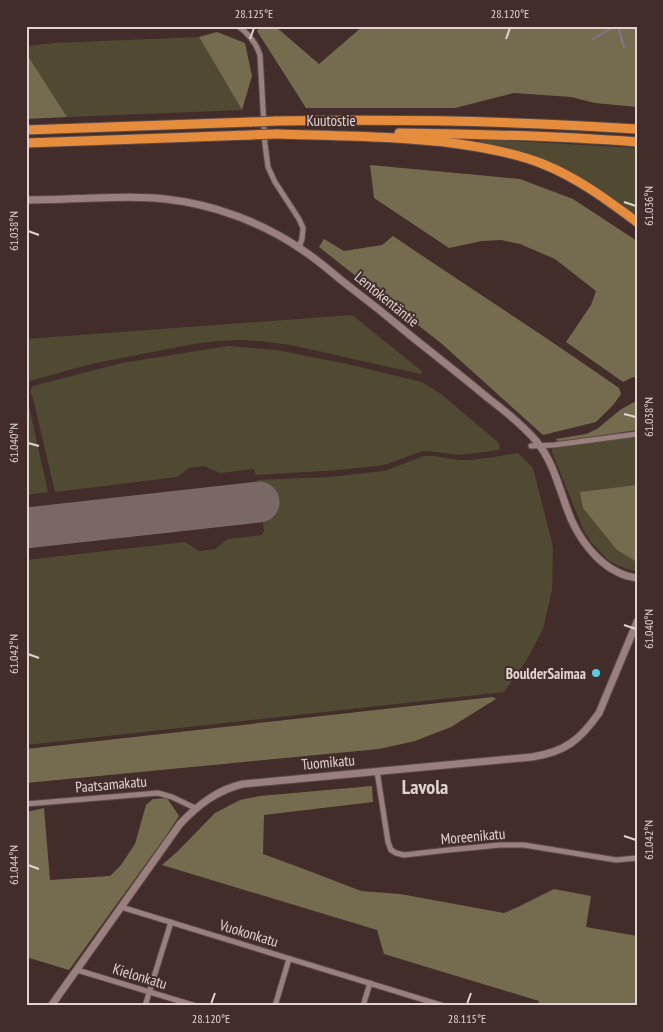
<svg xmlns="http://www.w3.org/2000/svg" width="663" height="1032" font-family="'PT Sans Narrow',sans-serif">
<rect width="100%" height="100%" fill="#422d2b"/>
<g fill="#514a32">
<path d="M199,37L242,110L67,117L26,53V46L54,43Z"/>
<path d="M478,139L637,148V215C603,191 567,166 527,153C511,148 495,145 479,142Z"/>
<path d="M352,315L423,372L420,374L291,345L261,341L239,340L216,341L193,344L91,364L26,382V339Z"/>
<path d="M228,346L276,350L347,364L422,382L441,394L499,443L500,448L499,450L459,455L428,451H422L387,464L376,466L338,470L256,475L254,469L220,473L204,466L189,468L177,477L55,492L33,398L30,391L33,386L122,363Z"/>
<path d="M26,400L28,402L48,492L26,495Z"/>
<path d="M637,437V572L619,566L608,560L591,542L583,529L552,452L553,447Z"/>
<path d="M518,453L533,468L553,547L552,590L543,629L526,661L504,692L26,745V560L185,542L199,551L215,549L228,539L262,535L264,530L257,480L329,477L384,471L424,456C437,455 450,460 463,460C481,460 500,456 518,453Z"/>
</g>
<g fill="#756c4f">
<path d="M261,26L276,27L319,64L363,26H637V107L595,103L571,97L514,93L455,108H306L257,31Z"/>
<path d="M217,32L245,43L252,76L242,110L199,37Z"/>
<path d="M26,53L67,117L26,119Z"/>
<path d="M370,165L520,179L573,199L637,241V378L633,377L623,382L566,342L591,305L596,291L555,259L520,244L501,240L482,241L449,248L374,198Z"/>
<path d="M393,236C468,287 545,336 619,388L621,394L614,404L596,422L543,435L442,344L319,247L324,239L344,251L382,245Z"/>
<path d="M634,402H637V430L558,442L556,439L586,434L597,429L620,410Z"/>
<path d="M637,485V562L617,550L583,508L580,492Z"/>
<path d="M493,697L496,699L451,727L415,741L379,749L26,783V749Z"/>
<path d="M372,786L373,802L264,815L263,854L304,869L361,891L400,894L504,913L518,907L554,889L591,896L586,927L637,936V1004L635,1006H538L539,1001L384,954L377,930L162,865L178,851L215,813L240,800L260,796Z"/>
<path d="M167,798L179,816L166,836L69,970L26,957V812L44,808L50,880L110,876L121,865L135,844L146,805L153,799Z"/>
</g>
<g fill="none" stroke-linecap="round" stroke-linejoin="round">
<g stroke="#85728c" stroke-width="2">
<path d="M618,26L624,47"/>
<path d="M593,39L615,26"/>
</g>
<path stroke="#7a6866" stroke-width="41" d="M26,528L259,502"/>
<g stroke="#5c4a48" stroke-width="7">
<g id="street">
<path d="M238,26C249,34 256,42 260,55L265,144L268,167L275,182L299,219L303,228L302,239L299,247"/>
<path d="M531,446L554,445L637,434"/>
<path d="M377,771L388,842L391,850L396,853L404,855L448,850L500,845H524L616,860L637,858"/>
<path d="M26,804L158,793L172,797L195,808"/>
<path d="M121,907L444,1006"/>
<path d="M77,970L196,1006"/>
<path d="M145,1006L171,922"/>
<path d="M275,1006L289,959"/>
<path d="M363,1006L370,983"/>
</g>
</g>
<g stroke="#5c4a48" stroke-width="9">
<g id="secondary">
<path d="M26,200C49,200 72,199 96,198C119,197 142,196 165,199C213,204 261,222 301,249C315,258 328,269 341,280C366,299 391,319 416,340C440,359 464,378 488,398C505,411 523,425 537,442C555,464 560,493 571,519C583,546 606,574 637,578"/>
<path d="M51,1006L180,824C198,805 217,790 243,784L532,757C565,752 580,740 599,713L637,622"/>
</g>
</g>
<g stroke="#5c4a48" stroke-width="11">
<g id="highway">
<path d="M276,121C397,119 517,121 637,129"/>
<path d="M26,130L251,122"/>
<path d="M399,133C479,134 558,136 637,142"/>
<path d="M277,134C337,136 399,136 459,144C487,148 516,153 543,164C578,178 607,200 637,222"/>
<path d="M26,143L250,135"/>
</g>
</g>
<use href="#street" stroke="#997f7d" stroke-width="5"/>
<use href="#secondary" stroke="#997f7d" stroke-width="7"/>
<use href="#highway" stroke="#e68d3d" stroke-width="9"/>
<g stroke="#5c4a48" stroke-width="11" stroke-linecap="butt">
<g id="highway-bridge">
<path d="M251,122L276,121"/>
<path d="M250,135L277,134"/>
</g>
</g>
<use href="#highway-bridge" stroke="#e68d3d" stroke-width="9"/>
</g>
<path fill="none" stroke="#e1d3d2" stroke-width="2" d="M250,39L254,28M506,39L510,28M624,202L636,206M28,231L39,235M624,414L636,417M28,443L39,446M624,625L636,629M28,654L39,658M624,836L636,840M28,865L39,869M211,1004L215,993M467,1004L471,993"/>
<circle fill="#58c9e3" stroke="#422d2b" stroke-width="2" cx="596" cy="673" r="5"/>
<g text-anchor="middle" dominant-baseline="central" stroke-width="4" stroke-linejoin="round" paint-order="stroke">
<g font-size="15" fill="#e1d3d2" stroke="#422d2b">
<text x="331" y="120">Kuutostie</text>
<text transform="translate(387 299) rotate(39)">Lentokentäntie</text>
<text transform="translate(328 762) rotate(-5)">Tuomikatu</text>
<text transform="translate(111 784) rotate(-5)">Paatsamakatu</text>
<text transform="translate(473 836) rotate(-5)">Moreenikatu</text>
<text transform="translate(249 933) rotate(17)">Vuokonkatu</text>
<text transform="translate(140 976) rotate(17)">Kielonkatu</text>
</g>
<g font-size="15" font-weight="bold" fill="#e1d3d2" stroke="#422d2b" text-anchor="end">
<text x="586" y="673">BoulderSaimaa</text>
</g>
<g font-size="20" font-weight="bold" fill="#e1d3d2" stroke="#422d2b">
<text x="425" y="787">Lavola</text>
</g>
</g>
<rect width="663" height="1032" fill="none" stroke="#422d2b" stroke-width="55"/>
<rect x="28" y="28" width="608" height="976" fill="none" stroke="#e1d3d2" stroke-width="2"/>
<g font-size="12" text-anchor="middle" fill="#e1d3d2">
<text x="254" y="18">28.125°E</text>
<text x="510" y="18">28.120°E</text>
<text transform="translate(649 206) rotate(-90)" y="4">61.036°N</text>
<text transform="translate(14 231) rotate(-90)" y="4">61.038°N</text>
<text transform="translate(649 417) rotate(-90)" y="4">61.038°N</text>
<text transform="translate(14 443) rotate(-90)" y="4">61.040°N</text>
<text transform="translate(649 629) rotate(-90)" y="4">61.040°N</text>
<text transform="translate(14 654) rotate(-90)" y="4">61.042°N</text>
<text transform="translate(649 840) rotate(-90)" y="4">61.042°N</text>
<text transform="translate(14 865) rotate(-90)" y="4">61.044°N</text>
<text x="211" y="1023">28.120°E</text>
<text x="467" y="1023">28.115°E</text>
</g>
</svg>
